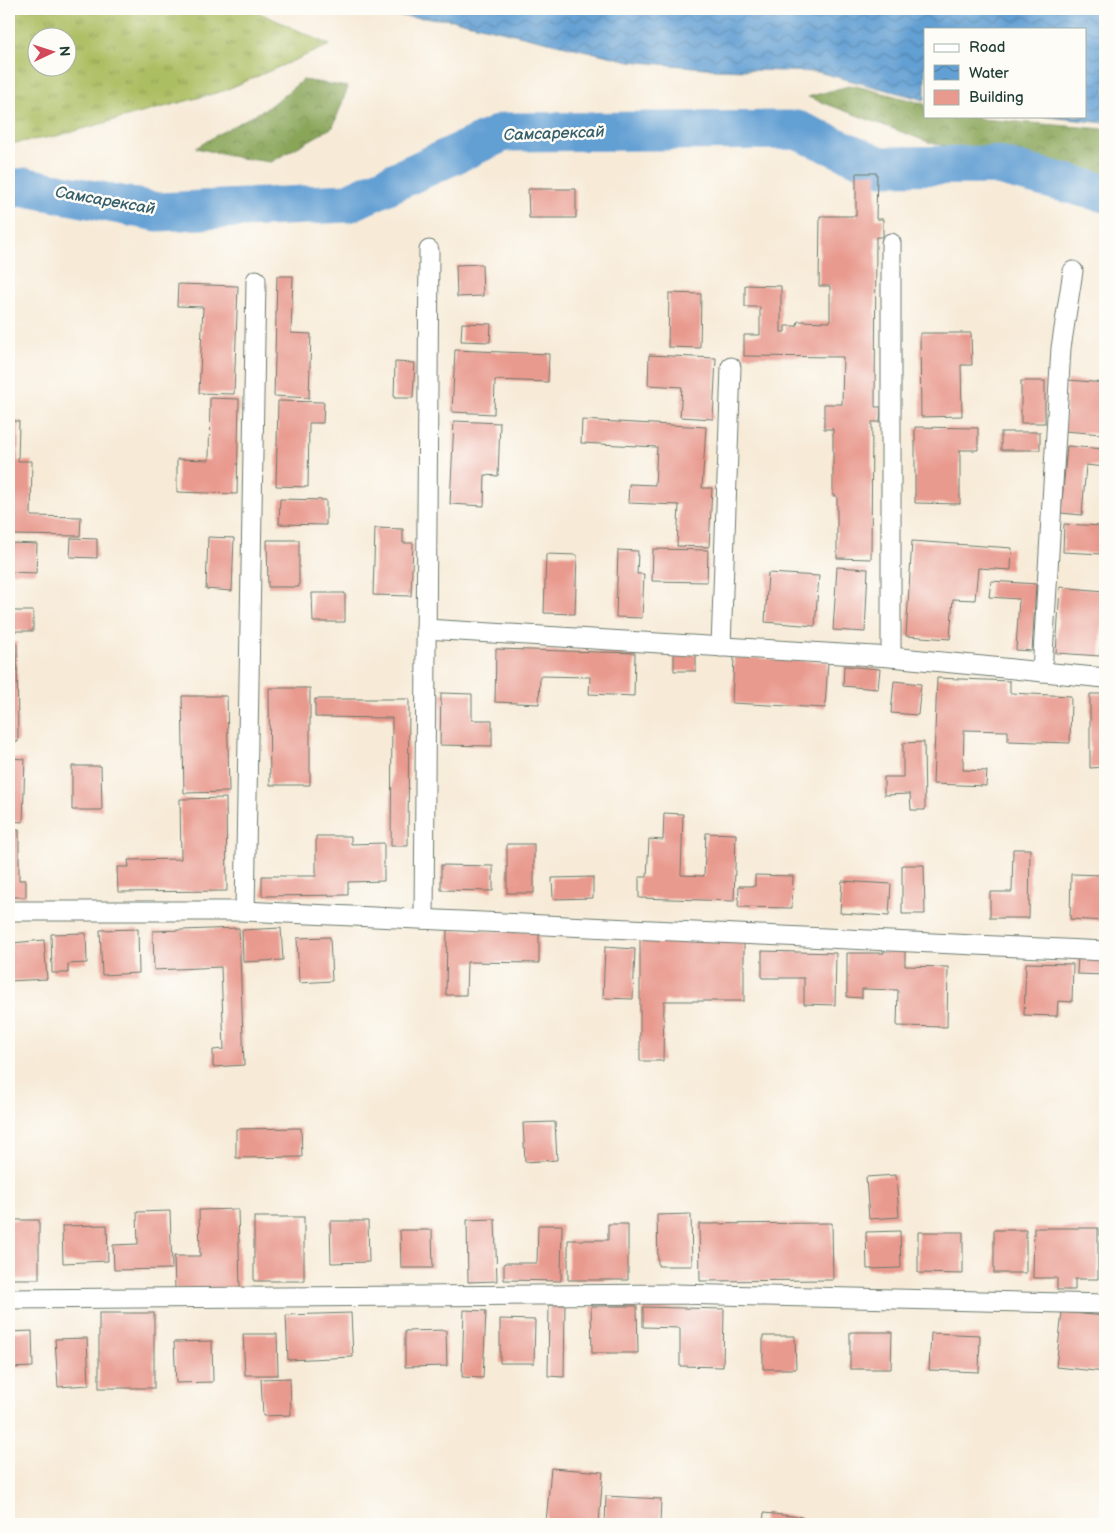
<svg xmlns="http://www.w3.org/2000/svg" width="1114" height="1533" font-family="'Balsamiq Sans',sans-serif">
<defs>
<pattern id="grass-tufts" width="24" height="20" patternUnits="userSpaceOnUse" patternTransform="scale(1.25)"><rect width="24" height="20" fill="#acbe62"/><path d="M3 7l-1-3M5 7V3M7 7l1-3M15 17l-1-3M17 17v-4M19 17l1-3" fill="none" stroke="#8b9c52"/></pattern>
<pattern id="forest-crowns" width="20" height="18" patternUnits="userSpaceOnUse" patternTransform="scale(1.25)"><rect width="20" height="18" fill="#89a558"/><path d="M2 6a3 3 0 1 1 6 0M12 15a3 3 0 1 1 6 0" fill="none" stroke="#6f884a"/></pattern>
<pattern id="water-waves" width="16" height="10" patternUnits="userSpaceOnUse" patternTransform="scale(1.25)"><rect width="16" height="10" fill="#629fd3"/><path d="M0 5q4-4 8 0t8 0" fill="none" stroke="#5083ac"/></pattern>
</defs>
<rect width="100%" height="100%" fill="#fdfcf7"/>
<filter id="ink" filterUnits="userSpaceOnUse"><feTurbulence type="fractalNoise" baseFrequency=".02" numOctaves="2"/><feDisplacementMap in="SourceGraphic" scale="10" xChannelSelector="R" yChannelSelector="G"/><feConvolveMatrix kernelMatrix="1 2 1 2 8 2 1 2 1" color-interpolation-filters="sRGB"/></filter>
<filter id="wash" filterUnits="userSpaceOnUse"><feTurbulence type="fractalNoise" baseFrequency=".0096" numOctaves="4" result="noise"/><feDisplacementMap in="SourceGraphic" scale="20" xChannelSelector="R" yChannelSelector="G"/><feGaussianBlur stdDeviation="1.12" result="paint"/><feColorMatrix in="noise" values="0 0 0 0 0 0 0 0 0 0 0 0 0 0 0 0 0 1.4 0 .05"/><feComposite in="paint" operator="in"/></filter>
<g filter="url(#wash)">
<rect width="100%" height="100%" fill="#f7ebd8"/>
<path fill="url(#grass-tufts)" stroke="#667e4b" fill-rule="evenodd" d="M9,9H251L330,45L223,91L56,136L9,144ZM38,38H68V68H38Z"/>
<g fill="url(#forest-crowns)" stroke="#547146">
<path d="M303,80L348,87L333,127L271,162L240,158L196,148L220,133L267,108Z"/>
<path d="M852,85L925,104V116H970L981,119L1105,129V179L931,143L808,97Z"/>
</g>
<path fill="url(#water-waves)" stroke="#406e84" d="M297,9H1105V123L1041,116H1085V29H925V100L818,72L715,69L630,61L454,20Z"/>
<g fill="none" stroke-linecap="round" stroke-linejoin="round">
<path stroke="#629fd3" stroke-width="39" d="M9,189L26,187L158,212L348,203L504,132L797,130L880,166L994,165L1105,193"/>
</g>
<g id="blocks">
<g fill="#e99a8e">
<path d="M856,173H877L876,219H883V237H876L875,407H881L880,422H872L871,559L837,558V496H833V429H824V404H842L843,357L744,356V335H760V307H745V285L781,286V332H785V326H797L798,321L830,322V286H819L820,216H856Z"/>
<path d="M528,189H576V218H529Z"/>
<path d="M482,264L483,296L457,297L456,265Z"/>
<path d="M277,276H293L291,333L311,334L309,398L274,396Z"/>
<path d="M178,284L238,286L234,394L199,393L203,307L177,306Z"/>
<path d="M669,293L701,294L700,348L668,347Z"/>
<path d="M462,323L491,324L490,342L461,341Z"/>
<path d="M920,333H971L972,365H961L962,416L921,417Z"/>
<path d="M455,350L549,354L548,382L495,380L494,414L452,412Z"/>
<path d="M649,355L716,358L713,419L680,417L682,387L648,385Z"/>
<path d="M395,362L415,363L413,398H394Z"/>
<path d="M1068,380L1105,383L1102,434L1064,431Z"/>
<rect x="1021" y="381" width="24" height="42"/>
<path d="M210,398L239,399L237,494L177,492V459L209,460Z"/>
<path d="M278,401L324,402L323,423H309L308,487L276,486Z"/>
<path d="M582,420L706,427L702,488H712L709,547L677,546L679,505L628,503L629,484L655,485L657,447L581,443Z"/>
<path d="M9,421H19L18,461H32L31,516L81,517L80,536L9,535Z"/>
<path d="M454,421L500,423L498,476L485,475L484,506L450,504Z"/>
<path d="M915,427L978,428V450H960V504L915,503Z"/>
<rect x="1001" y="432" width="39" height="18"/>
<path d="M1067,446L1105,449V467L1086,465L1082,515L1061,513Z"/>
<path d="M280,499L326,500V525L279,524Z"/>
<path d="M1064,524L1103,526L1102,554L1063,552Z"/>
<path d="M375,528L403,529V543H413L411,596L373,595Z"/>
<path d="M208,537L234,538L232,591L206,589Z"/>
<path d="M71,538L97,539V558L70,557Z"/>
<path d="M267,540H299V587H268Z"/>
<path d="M912,541L1012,548L1011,570L978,568L975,600L953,599L950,639L906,636Z"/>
<path d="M9,543L37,544L36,573L9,572Z"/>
<path d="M653,549L708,550L707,582L652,581Z"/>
<path d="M618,550L638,551L637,574H644L642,618L616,617Z"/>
<path d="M546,554L577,555L575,614L544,613Z"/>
<path d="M837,567L868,569L865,632L833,630Z"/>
<path d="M768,573L819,576L815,626L765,622Z"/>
<path d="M991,581L1036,584L1032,651L1016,650L1019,599L989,597Z"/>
<path d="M1060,587L1104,591L1100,656L1056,653Z"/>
<path d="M312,593H345V622H313Z"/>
<rect x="9" y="611" width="24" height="20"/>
<path d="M9,642H17L18,742H9Z"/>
<path d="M496,649L635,653L634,696L589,694L590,677L540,676L539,704L495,702Z"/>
<path d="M674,653L696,654V671H674Z"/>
<path d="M734,657L828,662L825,708L732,703Z"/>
<path d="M844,666L880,669L878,689L843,686Z"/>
<path d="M937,678L1010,681V693L1071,696L1070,743L1008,741V731L964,730L963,770L987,771L986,786L933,784Z"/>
<path d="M894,681L921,684L918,715L891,713Z"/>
<path d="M269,688H310V785H270Z"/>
<path d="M441,693L472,694V720H492V746L440,745Z"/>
<path d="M1090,694H1105V767L1090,768Z"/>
<path d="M182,696H227L229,792L184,793Z"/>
<path d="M315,699H409L408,846H391L392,718L315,717Z"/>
<path d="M924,742L925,810H911L910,794L884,795V777H903V743Z"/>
<path d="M10,758L25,759L23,822L9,821Z"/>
<path d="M72,766H101L102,810H72Z"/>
<path d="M226,798L227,891L118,892L117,867H129L128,860L181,859L180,799Z"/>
<path d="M664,813L683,814L681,875L704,876L706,833L736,834L734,901L639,898V877H647L649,839L663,840Z"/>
<path d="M9,830H19V880H26V897H9Z"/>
<path d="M316,836H351V844L384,843V881L348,882V895L262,896V876H316Z"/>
<rect x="507" y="844" width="27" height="49"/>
<path d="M1013,849H1030L1029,918H990V892H1012Z"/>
<path d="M441,865L493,866V891L441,890Z"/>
<path d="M902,865H924L925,914H902Z"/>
<path d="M1071,874L1105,875V921L1070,919Z"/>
<path d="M755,875L793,876L792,908L738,907L739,886H755Z"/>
<path d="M593,877V898L553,899L552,878Z"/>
<path d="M842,881L891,884L889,916L840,913Z"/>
<path d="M239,928L244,1065L213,1067V1050L224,1049L221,967L154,970L153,931Z"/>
<path d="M281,928L283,960L243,962L242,930Z"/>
<path d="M138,929L139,973L102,975L100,930Z"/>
<path d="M447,930L539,932V963L467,962L466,995H446Z"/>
<path d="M9,932H11L12,943L44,940L47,979L9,981Z"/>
<path d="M86,933L87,963L68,964V973H52L51,934Z"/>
<path d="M330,937L332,981L299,983L297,938Z"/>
<path d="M640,937H744V1001H664L663,1061H640Z"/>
<path d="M605,947L635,949L633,999L603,998Z"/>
<path d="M884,948H905V966L948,967L947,1027L897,1026L898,990L862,989V998L847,997V953H884Z"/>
<path d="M762,951L836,953L835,1005L804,1004V978H762Z"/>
<path d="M1078,955L1105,956V975L1077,974Z"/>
<path d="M1026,963L1073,964L1072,1002L1058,1001L1057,1016L1024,1015Z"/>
<path d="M555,1122L557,1160L525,1162L523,1123Z"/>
<path d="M301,1128L302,1157L236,1158V1129Z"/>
<path d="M896,1175L899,1217L869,1219L866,1177Z"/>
<path d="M238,1209L240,1288L175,1289L174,1256H200L199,1210Z"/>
<path d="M170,1211L172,1269L114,1270L113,1245L138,1244L137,1212Z"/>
<path d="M691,1214L692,1266H658L657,1215Z"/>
<rect x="254" y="1217" width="50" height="64"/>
<path d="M495,1219L497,1281L468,1282L467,1220Z"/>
<rect x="9" y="1220" width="30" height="59"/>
<path d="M330,1221H368L369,1262L331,1263Z"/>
<path d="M832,1223L833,1280L700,1281L699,1224Z"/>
<path d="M608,1224H628V1280H568V1240H608Z"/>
<path d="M107,1225L108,1261L63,1263L62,1226Z"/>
<path d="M538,1225H562L561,1281L504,1280V1263H537Z"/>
<path d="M1034,1228H1098V1279H1075V1290H1057V1278H1033Z"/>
<path d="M400,1230H432L433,1268H401Z"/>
<rect x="994" y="1230" width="32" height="43"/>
<path d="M900,1231L901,1268L867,1269L866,1232Z"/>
<path d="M918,1232H963V1274L918,1273Z"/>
<path d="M549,1305H565L564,1377L548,1376Z"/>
<path d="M591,1306H637L638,1353H592Z"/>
<path d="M643,1307L724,1309L723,1367L680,1366V1328L643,1327Z"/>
<path d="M464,1310L486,1311L483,1378L462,1377Z"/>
<path d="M1062,1312L1105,1316V1372L1056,1367Z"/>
<rect x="99" y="1313" width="55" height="75"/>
<path d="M351,1313L353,1357L288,1360L286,1315Z"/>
<path d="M500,1319L535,1320L534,1363H500Z"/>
<path d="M446,1330L447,1366L405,1367V1331Z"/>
<path d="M32,1331L33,1367L9,1368V1332Z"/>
<path d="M850,1332H892L891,1369H850Z"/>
<path d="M931,1333L980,1335L979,1372L929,1370Z"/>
<path d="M243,1334H277L278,1375H245Z"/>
<path d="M763,1336H795L796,1369H763Z"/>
<path d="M87,1338L89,1385L58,1387L55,1339Z"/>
<path d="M212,1341L213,1382L176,1383L174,1342Z"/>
<path d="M290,1378L291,1415L263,1416L261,1379Z"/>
<path d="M551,1468L603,1472L599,1524L546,1522Z"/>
<path d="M606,1496L661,1499L660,1524H605Z"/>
<path d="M764,1513L802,1517L801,1524H763Z"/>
<path d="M1044,1521V1524H1021V1523Z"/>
</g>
</g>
</g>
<g filter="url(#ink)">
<use href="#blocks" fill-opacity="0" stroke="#6b7a6d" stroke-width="1"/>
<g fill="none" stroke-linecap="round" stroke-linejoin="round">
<g stroke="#6b7a6d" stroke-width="21">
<g id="street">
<path d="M891,243V657"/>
<path d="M426,629L891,657L1105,678"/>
<path d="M721,647L731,367"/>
<path d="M1042,672L1061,348L1073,271"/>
<path d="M9,911H245L1105,951"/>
<path d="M245,911L256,280"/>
<path d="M424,919L429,250"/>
<path d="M9,1299L676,1294L1105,1304"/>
</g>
</g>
<use href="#street" stroke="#fff" stroke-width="19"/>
</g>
</g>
<g text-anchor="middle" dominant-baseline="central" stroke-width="5" stroke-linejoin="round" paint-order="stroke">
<g font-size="16" font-style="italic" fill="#365f6c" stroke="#fdfcf7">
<text transform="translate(554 134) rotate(-2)">Самсарексай</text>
<text transform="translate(105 201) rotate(10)">Самсарексай</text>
</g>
</g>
<rect width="1114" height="1533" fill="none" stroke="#fdfcf7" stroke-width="30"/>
<rect x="924" y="28" width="162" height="90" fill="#fdfcf7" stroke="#a4b0a9"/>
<rect x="934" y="44" width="25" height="8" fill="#ffffff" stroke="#a4b0a9"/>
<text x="969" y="52" font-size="15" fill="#1f3d34">Road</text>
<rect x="934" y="65" width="25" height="15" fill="url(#water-waves)" stroke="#a4b0a9"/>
<text x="969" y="78" font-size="15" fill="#1f3d34">Water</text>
<rect x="934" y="90" width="25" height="15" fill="#e99a8e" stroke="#a4b0a9"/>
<text x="969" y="102" font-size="15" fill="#1f3d34">Building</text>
<g transform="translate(52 52) rotate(86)"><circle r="24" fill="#fdfcf7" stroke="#a4b0a9"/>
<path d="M0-4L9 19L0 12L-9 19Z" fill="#d1495b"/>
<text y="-8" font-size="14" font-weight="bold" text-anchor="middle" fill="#1f3d34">N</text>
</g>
</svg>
